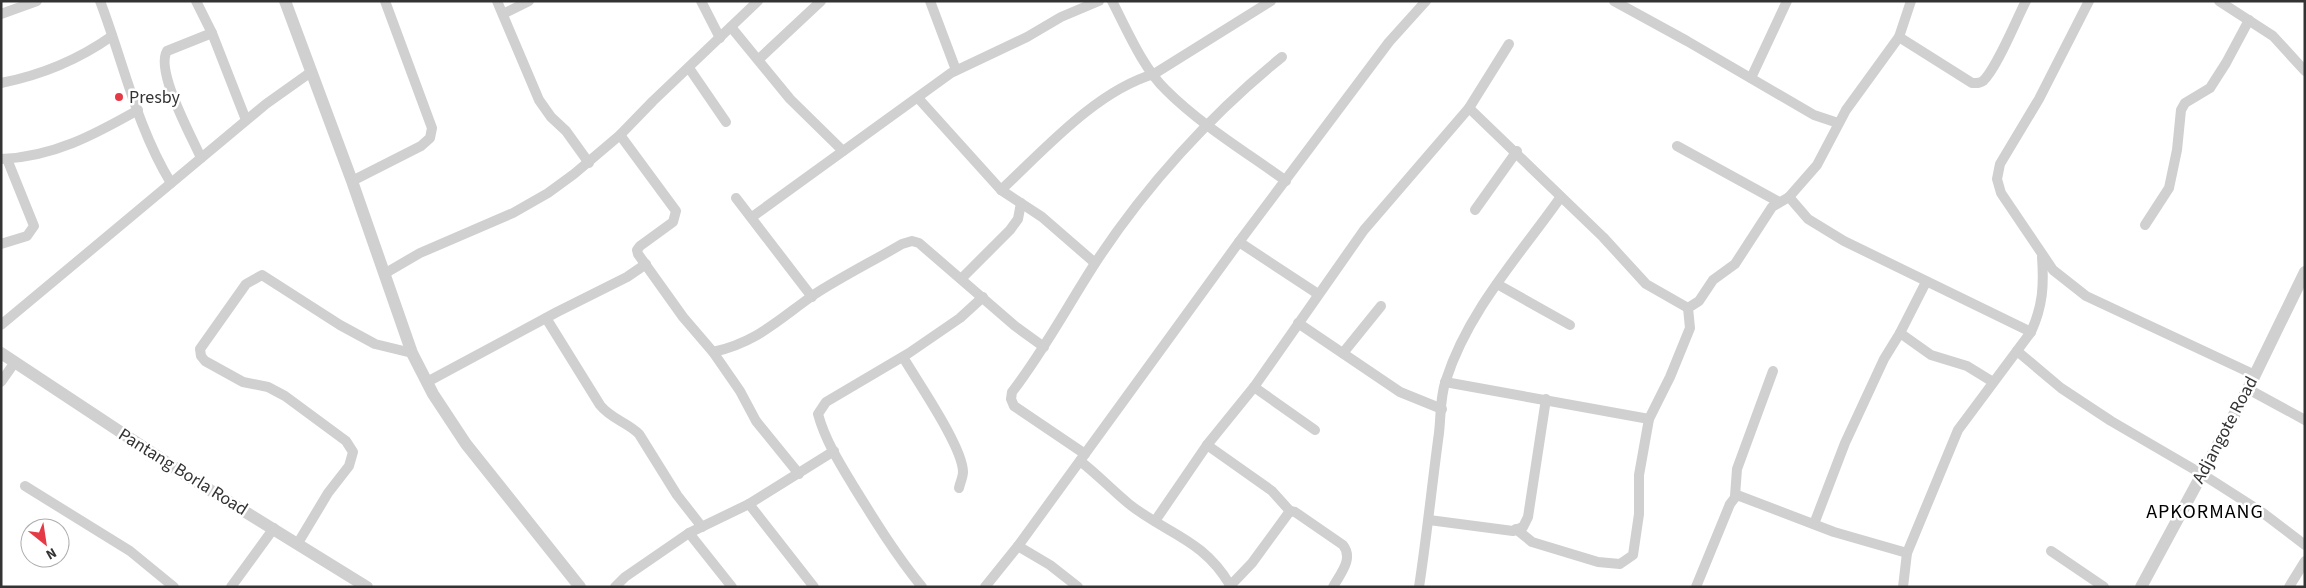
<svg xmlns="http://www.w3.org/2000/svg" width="2306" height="588" font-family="'Source Sans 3',sans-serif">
<rect width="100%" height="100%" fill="#fff"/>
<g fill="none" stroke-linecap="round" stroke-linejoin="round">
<g stroke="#d0d0d0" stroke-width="10">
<path d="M100,1C123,61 137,128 171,183"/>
<path d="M196,1L212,33L246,120"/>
<path d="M497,1L539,100L551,117L566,131L589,163"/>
<path d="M701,1L720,38"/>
<path d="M930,1L956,70"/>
<path d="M1112,1C1127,30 1143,68 1166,90C1201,125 1246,152 1286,181"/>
<path d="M1614,1L1687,41L1814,115L1838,123"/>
<path d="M2089,1L2039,99L2000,164L1997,179L2001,193L2053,270L2086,296L2255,375"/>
<path d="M2219,1L2273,36L2305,71"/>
<path d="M1,14L37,1"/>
<path d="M503,14L529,1"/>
<path d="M731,27L790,99L843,151"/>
<path d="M1899,37L1972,83C1976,83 1979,84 1983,81C1997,68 2016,20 2026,1"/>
<path d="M759,59L821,1"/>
<path d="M689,68L726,122"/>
<path d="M1751,78L1787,1"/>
<path d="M1,83C42,75 78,60 112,36"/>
<path d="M918,98L1001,190L1042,217L1095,263"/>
<path d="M1469,108L1603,237L1646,284L1688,308"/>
<path d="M620,135L676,211L673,222L640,246L637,250L638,254L683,317L713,352L740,391L756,421L799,474"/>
<path d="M1677,146L1779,202"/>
<path d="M201,158C192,137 155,71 167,51L212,33"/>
<path d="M1,159C53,157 94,135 138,110"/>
<path d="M352,181L421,146L430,138L432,128L385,1"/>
<path d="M1001,190C1044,150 1096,91 1154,74L1271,1"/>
<path d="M1789,197L1808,219L1844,241L2031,332"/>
<path d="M736,198L812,297"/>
<path d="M1475,210L1517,151"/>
<path d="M752,217L951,73L1027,37L1061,17L1099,1"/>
<path d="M2145,225L2169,188L2177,150L2181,110L2185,103L2210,88L2226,63L2249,20"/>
<path d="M1239,242L1318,294"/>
<path d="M1,244L27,236L34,226L7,159"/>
<path d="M384,274L420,253L513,213L548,193L574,174L620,135L653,101L758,1"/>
<path d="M961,279L1010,230L1018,219L1021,203"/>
<path d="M1497,284L1570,325"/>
<path d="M546,318L600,405C611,419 627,422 639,434L677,495L702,527"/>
<path d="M1298,323L1400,392L1442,409"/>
<path d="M1,325L266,104L311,72"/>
<path d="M1900,333L1926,282"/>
<path d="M2017,351L2061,388L2111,421L2202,474L2263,513L2305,545"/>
<path d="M713,352C758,342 779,319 815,294C843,276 873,261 902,244L912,241L919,243L1015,326L1044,347"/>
<path d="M1343,353L1381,306"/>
<path d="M903,357C917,381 963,447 963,472C963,477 960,483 959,488"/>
<path d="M1,382L15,362"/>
<path d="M427,382L557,312L627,277L646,264"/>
<path d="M1445,382L1649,419"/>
<path d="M1254,387L1315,430"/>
<path d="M2248,389L2305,420"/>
<path d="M1207,445L1272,491L1290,511"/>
<path d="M1085,454L1014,406L1011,399L1012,392C1043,352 1067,307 1094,265C1144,188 1211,114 1282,57"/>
<path d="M1080,461C1097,474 1112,490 1129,504C1167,534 1203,539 1230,585"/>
<path d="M25,486L130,551L174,587"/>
<path d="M1735,496L1737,469L1773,371"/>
<path d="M749,504L814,587"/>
<path d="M1429,520L1513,531L1523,527L1528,517L1546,399"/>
<path d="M1155,521L1207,445L1254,387L1364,230L1469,108L1509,44"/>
<path d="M1814,524L1845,443L1884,359L1900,333L1931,355L1967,366L1993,382"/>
<path d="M1516,529L1532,542L1598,562L1620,564L1633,555L1639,514V475L1649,419L1670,377L1690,328L1688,308L1699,301L1713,280L1735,264L1772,207L1789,197L1817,165L1846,110L1899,37L1911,1"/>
<path d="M689,533L732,587"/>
<path d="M298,543L328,493L349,466L353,452L346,441L285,396L268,387L243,382L205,361L201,356L200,349L246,284L262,275L340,325L375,344L412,353"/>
<path d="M1018,546L1050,565L1078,587"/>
<path d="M2051,551L2104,587"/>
<path d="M231,587L274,528"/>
<path d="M615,587L625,577L689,533L749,504L834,451"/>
<path d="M922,587C896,555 875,521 854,487C840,464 825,440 818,414L826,402L909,353L960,318L983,297"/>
<path d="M985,587L1018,546L1239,242L1389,42L1426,1"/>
<path d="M1229,587L1252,563L1290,511L1295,512L1343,545C1354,559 1340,574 1333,587"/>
<path d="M1419,587C1427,535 1432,484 1439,433C1441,416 1440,396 1446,380C1468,311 1519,256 1560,198"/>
<path d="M1696,587L1730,504L1737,495L1834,532L1907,553"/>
<path d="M1903,587L1907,553L1958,430L2031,332C2043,306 2044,285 2042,257"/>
<path d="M2289,587L2305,561"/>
</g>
<g stroke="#d0d0d0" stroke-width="12">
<path d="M285,1L352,181L412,353L433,394L466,444L580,587"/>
<path d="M1,353L184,474L367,587"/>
<path d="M2141,587L2248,389L2305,272"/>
</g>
</g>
<circle fill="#e63946" stroke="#fff" stroke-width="2" cx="119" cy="97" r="5"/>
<g text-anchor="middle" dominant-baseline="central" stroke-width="5" stroke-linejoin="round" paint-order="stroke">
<g font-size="18" fill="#333" stroke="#fff" text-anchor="start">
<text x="129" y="97">Presby</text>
</g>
<g font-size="18" fill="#333" stroke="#fff">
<text transform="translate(2225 430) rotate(-62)">Adjangote Road</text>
<text transform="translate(183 472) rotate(32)">Pantang Borla Road</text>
</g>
<g font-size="20" letter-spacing="1" fill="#000" stroke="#fff">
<text x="2205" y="512">APKORMANG</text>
</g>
</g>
<rect width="2306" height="588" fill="none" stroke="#333333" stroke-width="5"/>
<g transform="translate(45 543) rotate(150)"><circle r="24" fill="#ffffff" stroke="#adadad"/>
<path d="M0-4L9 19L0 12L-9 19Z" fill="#e63946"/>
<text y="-8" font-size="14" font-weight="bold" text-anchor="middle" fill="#333333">N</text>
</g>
</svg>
